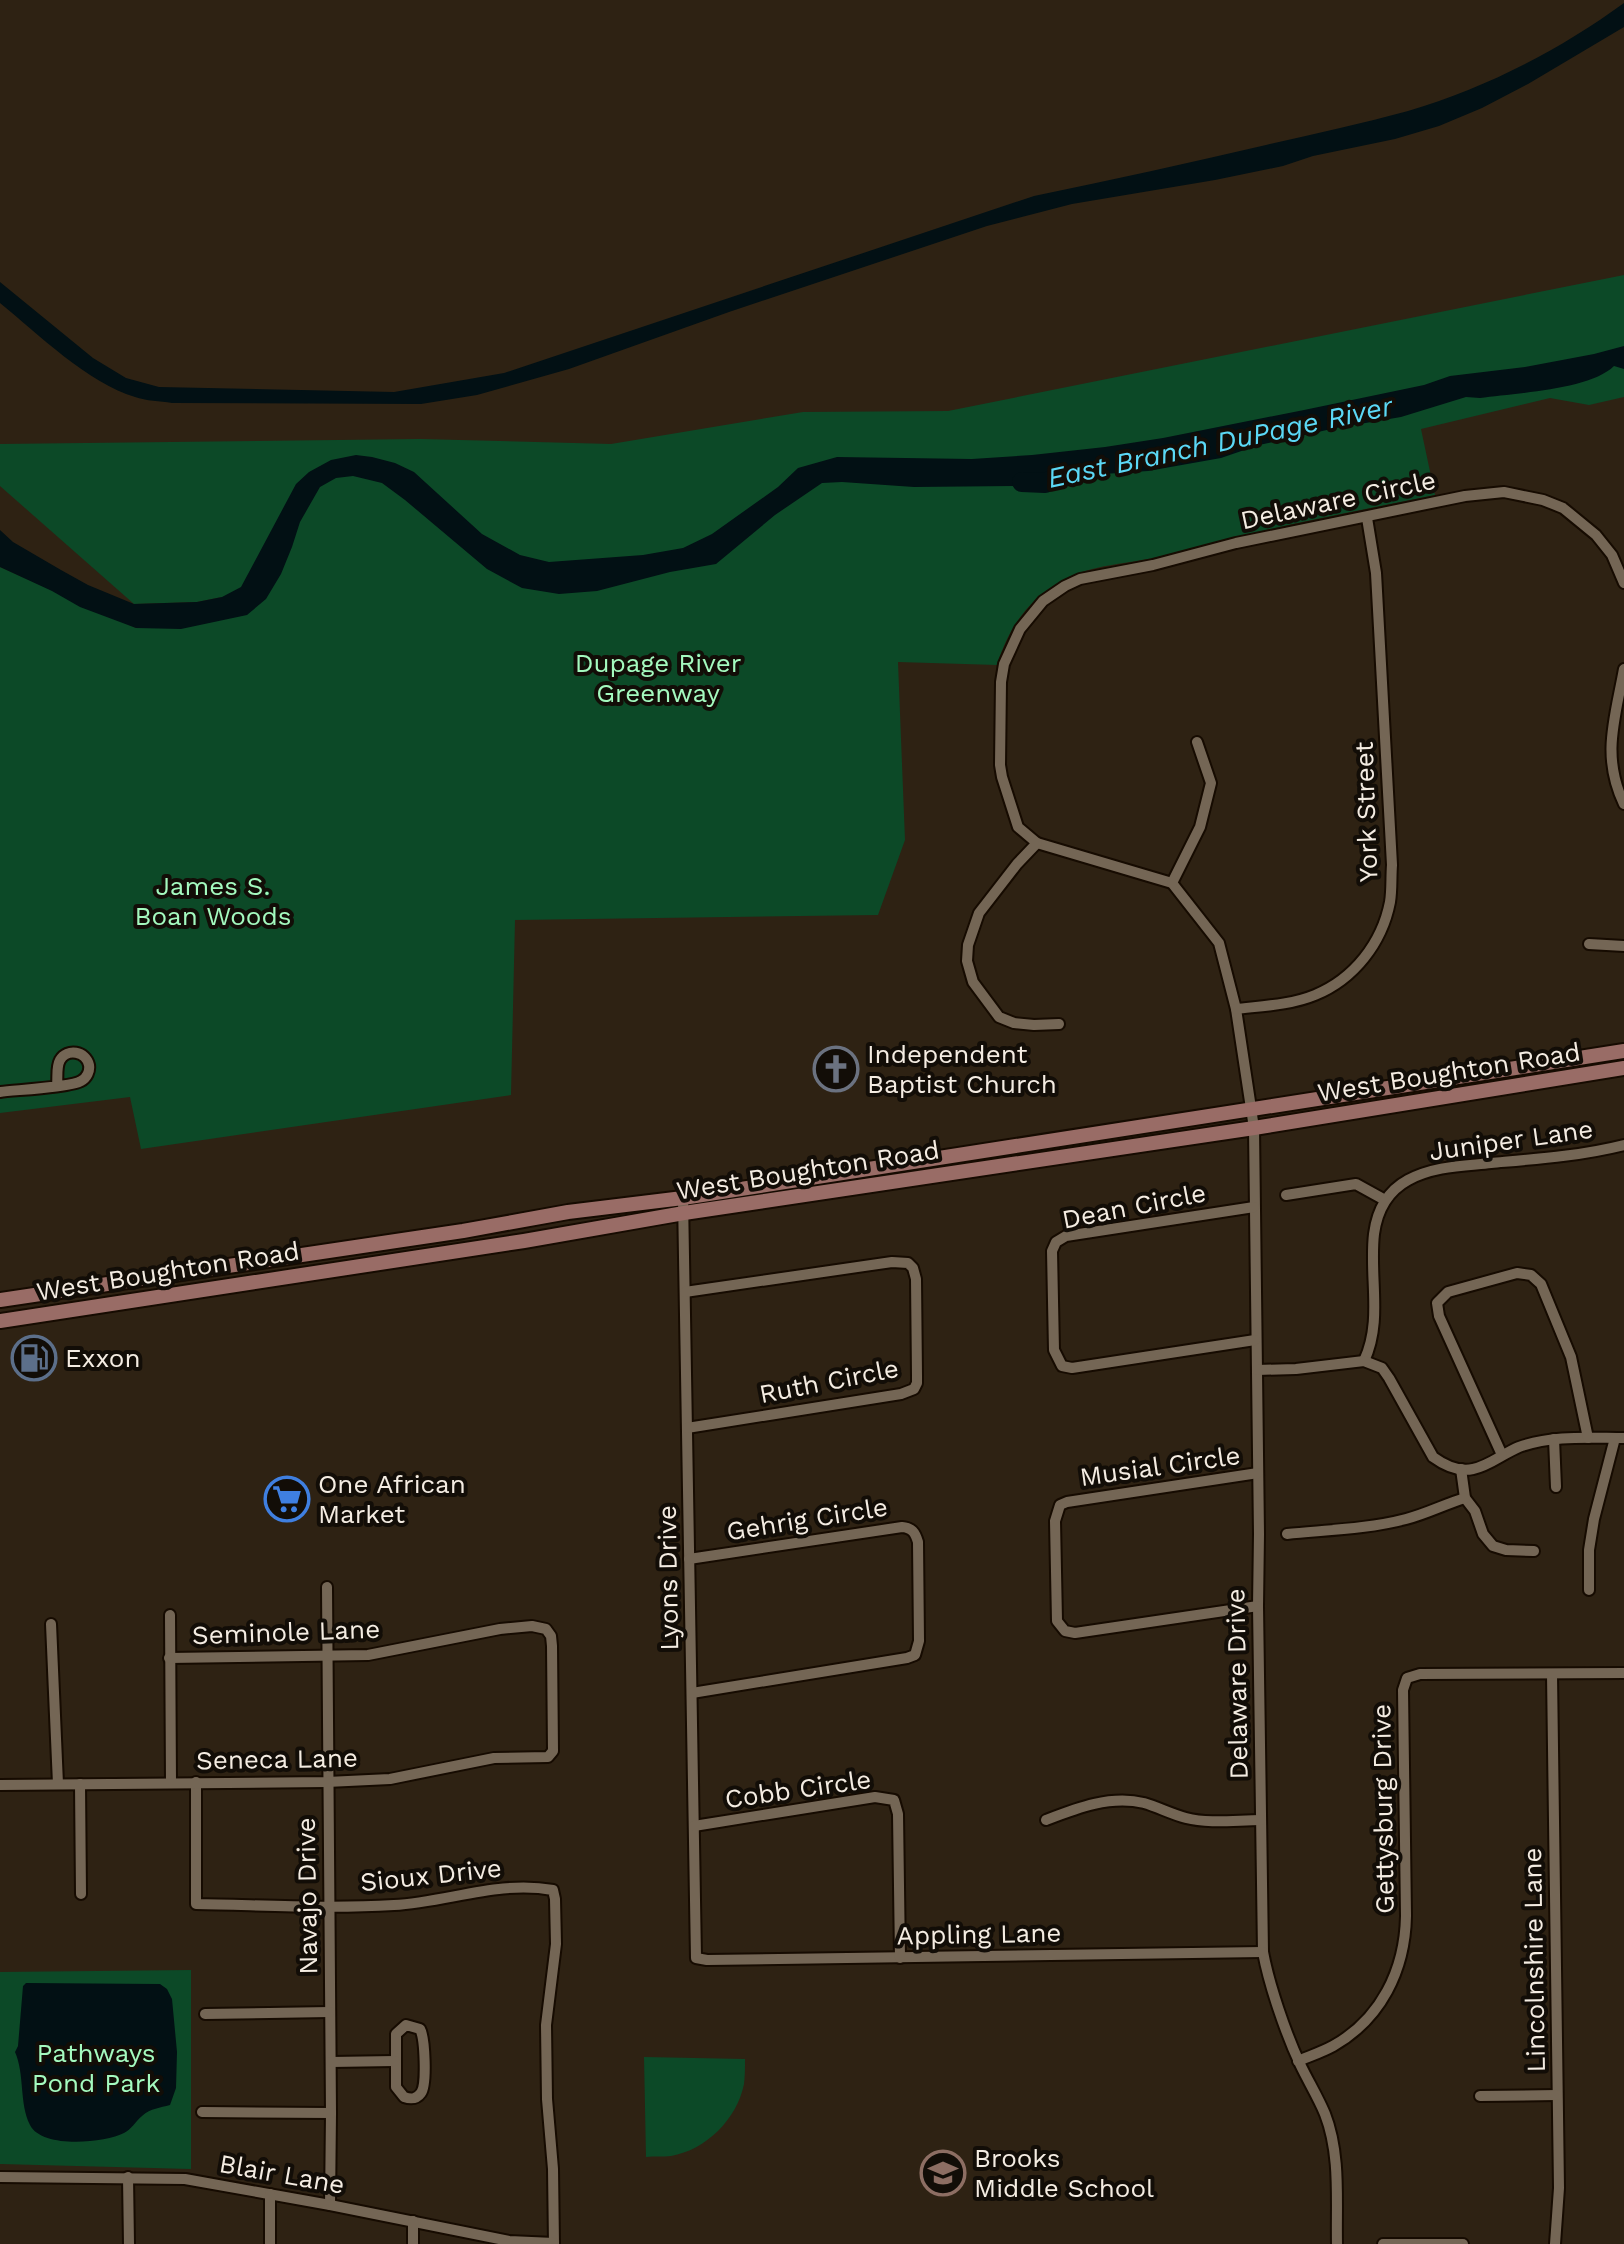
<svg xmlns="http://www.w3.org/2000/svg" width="1624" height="2244" font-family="'Work Sans',sans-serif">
<rect width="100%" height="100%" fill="#2e2213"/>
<g fill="#0c4927">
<path d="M1624,275V397L1589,405L1550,398L1421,429L1435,495C1373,508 1311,519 1250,534C1220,541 1191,549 1162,556C1129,564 1091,564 1062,581C1028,599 1008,629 997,665L898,662L905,840L878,915L515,920L511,1095L141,1149L130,1097L0,1113V567L136,628L222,597L197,602L134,604L0,486V444L420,439L611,444L803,412L948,411Z"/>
<path d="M191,1970V2169L0,2164V1972Z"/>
<path d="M644,2057L745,2059C745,2067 745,2076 744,2084C737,2119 706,2150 671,2156C663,2157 654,2156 646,2157Z"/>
</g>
<g fill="#021014">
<path d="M1624,3V27L1528,84L1482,108L1439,126L1395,139L1313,156L1283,166L1215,180L1072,204L987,226L729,312L569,369L477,395L421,404L172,403C160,401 146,401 135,397C88,383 38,334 0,303V282L93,358L126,378L159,387L394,392L504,373L1034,196C1112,180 1189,163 1266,145C1313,134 1361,124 1408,111C1486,88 1558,51 1624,3Z"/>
<path d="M1624,346V369L1614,366C1590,390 1514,393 1480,398L1466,397L1401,417L1336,428L1259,445L1221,458L1148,471L1059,477L1045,483L1013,486L914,487L842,482L822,483L775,515L716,564L670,572L597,591L559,594L522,588L487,569L405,500L382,483L353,476L336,478L320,487L300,522L292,547L281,574L266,599L247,615L181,629L136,628L80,607L52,591L0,567V530L13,542L61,570L88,585L134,604L197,602L222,597L241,587L296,484L309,472L331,460L356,455L372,457L395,463L414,472L482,534L520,555L549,562L643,555L683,548L712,534L778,487L798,468L837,457L972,459L1032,455L1105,447L1163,438L1304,410L1424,385L1450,376L1525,367L1594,354Z"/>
<path d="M26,1983L160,1984L167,1989L172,1999L177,2052L176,2088L170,2105C160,2108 151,2108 142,2116C136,2121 131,2130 124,2133C104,2143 42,2149 30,2125C19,2103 25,2075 15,2052L18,2046L23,1986Z"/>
</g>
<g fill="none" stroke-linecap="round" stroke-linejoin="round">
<path stroke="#021014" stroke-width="20" d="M1022,482L1045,483L1059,477L1084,472"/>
<g stroke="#160b01" stroke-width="14">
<g id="minor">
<path d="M1624,669C1615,719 1601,756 1624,804"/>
<path d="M1037,843L1172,883L1219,943L1236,1009L1254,1128L1259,1534L1258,1606L1263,1952C1269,1985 1286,2034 1300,2064C1308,2081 1318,2097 1325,2114C1341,2155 1336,2202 1337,2244"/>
<path d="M1172,883L1200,827L1211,783L1197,742"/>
<path d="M1589,944L1624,946"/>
<path d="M1236,1009C1262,1006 1291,1005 1315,995C1354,979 1382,943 1390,902C1392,890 1391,877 1392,865L1376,573L1367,518"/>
<path d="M1059,1024L1034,1025L1014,1023L999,1017L973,982L967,961L968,945L979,913L1017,864L1037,843L1018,827L1002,777L1000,765L1001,682L1004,664L1020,629L1043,601L1065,586L1080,579L1153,565L1236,543L1465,496L1504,492L1543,500L1563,508L1596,535L1612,555L1624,583"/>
<path d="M0,1092C15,1090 72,1087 81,1081C87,1078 90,1071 89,1065C86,1051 67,1048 60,1060C56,1067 58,1077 57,1085"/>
<path d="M1286,1195L1356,1184L1385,1200"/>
<path d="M683,1198L696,1958L707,1960L1263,1952"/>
<path d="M1254,1207L1066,1236L1056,1242L1052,1251L1054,1350L1062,1366L1072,1368L1255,1340"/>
<path d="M685,1292L892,1262L908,1263L913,1268L916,1279L917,1376V1383L914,1389L901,1394L687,1428"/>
<path d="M1364,1361C1383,1321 1369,1277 1374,1234C1377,1211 1386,1192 1408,1180C1434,1166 1463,1166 1491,1163C1536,1159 1580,1156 1624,1145"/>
<path d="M1257,1370L1296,1369L1364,1361L1382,1368L1389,1378L1433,1457C1444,1465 1459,1472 1473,1469C1489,1466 1504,1453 1519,1447C1552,1435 1589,1438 1624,1438"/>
<path d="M1554,1439L1556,1487"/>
<path d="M1502,1455L1439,1316L1437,1303L1448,1292L1517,1273L1531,1275L1541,1284L1571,1357L1588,1438"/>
<path d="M1461,1469L1465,1498L1475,1511L1483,1534L1493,1546L1506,1550L1534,1551"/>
<path d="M1258,1473L1067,1502L1060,1505L1055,1521L1057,1621L1065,1631L1075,1633L1258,1606"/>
<path d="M1287,1534C1327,1530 1368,1529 1406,1519C1426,1514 1445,1504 1465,1498"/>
<path d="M689,1559L902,1527C912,1528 915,1532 918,1542L919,1641L915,1655L907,1658L692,1693"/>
<path d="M327,1587L331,2113L330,2205"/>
<path d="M1589,1590V1550L1594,1519L1615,1438"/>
<path d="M170,1615L171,1782"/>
<path d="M51,1624L58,1784"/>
<path d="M1552,1674L1559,2188L1555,2244"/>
<path d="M196,1782V1904C262,1905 328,1909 394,1905C448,1902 499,1880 553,1890L555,1899L556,1944L546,2025L547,2099L553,2169L554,2244"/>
<path d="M80,1784L81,1894"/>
<path d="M0,1785L327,1782L390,1779L494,1758L548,1757L553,1751L552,1646L551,1636L546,1629L532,1626L500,1629L368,1655L169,1658"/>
<path d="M1046,1820C1077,1808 1110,1795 1144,1803C1158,1807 1171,1814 1186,1818C1209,1824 1237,1820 1261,1820"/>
<path d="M694,1826L875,1797L894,1800L898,1814L900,1958"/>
<path d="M205,2014L330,2012"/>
<path d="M406,2025L420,2029C425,2038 427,2085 421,2093C416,2100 410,2099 404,2097L396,2087V2034Z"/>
<path d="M1298,2061C1310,2056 1322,2052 1333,2046C1381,2019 1405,1970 1406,1916L1403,1690L1407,1678L1420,1674L1624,1673"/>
<path d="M331,2062L395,2061"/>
<path d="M1480,2096L1557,2095"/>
<path d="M202,2112L331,2113"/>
<path d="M0,2177L185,2179L330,2205L509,2241L554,2243"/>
<path d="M128,2177L129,2244"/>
<path d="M270,2194V2244"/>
<path d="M413,2244V2221"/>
<path d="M1383,2244H1463"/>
</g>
</g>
<g stroke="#160b01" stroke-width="18">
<g id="secondary">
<path d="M0,1300L463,1231L568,1212L683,1198L1624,1051"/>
<path d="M0,1321L524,1241L684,1213L1254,1128L1624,1068"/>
</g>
</g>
<use href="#minor" stroke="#746655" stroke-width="10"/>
<use href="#secondary" stroke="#996c66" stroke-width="14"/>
</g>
<defs>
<g id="church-ring" transform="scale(2.3)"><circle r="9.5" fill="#120d07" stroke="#6b7280" stroke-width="1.5"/><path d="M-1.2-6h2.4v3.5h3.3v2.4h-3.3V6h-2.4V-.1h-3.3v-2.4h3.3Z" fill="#6b7280"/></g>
<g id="fuel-ring" transform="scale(2.3)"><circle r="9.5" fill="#120d07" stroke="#5c6f8a" stroke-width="1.5"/><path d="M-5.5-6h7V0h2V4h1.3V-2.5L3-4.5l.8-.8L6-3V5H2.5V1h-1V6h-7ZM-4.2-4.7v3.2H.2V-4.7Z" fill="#5c6f8a"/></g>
<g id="supermarket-ring" transform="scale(2.3)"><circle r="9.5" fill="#120d07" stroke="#3f7fe0" stroke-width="1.5"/><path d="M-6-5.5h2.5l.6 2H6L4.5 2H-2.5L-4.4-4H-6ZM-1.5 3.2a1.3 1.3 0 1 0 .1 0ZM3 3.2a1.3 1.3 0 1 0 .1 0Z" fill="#3f7fe0"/></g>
<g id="school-ring" transform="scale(2.3)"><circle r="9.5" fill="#120d07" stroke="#8d6e63" stroke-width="1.5"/><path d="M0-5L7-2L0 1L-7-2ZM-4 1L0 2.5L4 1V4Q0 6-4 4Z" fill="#8d6e63"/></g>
</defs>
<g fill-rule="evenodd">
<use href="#church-ring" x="836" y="1069"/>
<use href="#fuel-ring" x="34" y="1358"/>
<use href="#supermarket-ring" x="287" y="1499"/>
<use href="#school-ring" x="943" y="2173"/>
</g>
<g text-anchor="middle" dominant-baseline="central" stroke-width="8" stroke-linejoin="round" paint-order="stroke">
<g font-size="26" fill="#f4ece2" stroke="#120d07">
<text transform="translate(1338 500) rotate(-12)">Delaware Circle</text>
<text transform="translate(1366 812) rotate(-92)">York Street</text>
<text transform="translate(1449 1072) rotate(-9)">West Boughton Road</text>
<text transform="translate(1511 1140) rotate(-8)">Juniper Lane</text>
<text transform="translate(808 1170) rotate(-9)">West Boughton Road</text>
<text transform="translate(1134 1206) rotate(-11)">Dean Circle</text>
<text transform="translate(168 1271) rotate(-9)">West Boughton Road</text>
<text transform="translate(829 1381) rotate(-11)">Ruth Circle</text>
<text transform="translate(1160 1466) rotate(-8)">Musial Circle</text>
<text transform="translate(807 1519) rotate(-9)">Gehrig Circle</text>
<text transform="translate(668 1578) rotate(-91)">Lyons Drive</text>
<text transform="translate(286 1632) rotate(-2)">Seminole Lane</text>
<text transform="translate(1237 1684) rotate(-91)">Delaware Drive</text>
<text transform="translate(277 1759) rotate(-1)">Seneca Lane</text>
<text transform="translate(798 1789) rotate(-8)">Cobb Circle</text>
<text transform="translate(1383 1809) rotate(-91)">Gettysburg Drive</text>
<text transform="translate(431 1875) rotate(-6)">Sioux Drive</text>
<text transform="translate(307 1896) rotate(-91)">Navajo Drive</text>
<text transform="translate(979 1934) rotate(-1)">Appling Lane</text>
<text transform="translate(1534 1960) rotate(-91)">Lincolnshire Lane</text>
<text transform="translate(282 2174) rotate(10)">Blair Lane</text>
</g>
<g font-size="26" fill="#a4fabf" stroke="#120d07">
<text x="658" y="663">Dupage River<tspan x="658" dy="30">Greenway</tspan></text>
<text x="213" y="886">James S.<tspan x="213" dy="30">Boan Woods</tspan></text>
<text x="96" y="2053">Pathways<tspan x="96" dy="30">Pond Park</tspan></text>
</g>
<g font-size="26" fill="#f4ece2" stroke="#120d07" text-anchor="start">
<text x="867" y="1054">Independent<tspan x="867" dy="30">Baptist Church</tspan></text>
<text x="65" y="1358">Exxon</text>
<text x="318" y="1484">One African<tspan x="318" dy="30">Market</tspan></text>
<text x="974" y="2158">Brooks<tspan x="974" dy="30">Middle School</tspan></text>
</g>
<g font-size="28" font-style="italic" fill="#5bd8f5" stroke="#120d07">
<text transform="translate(1220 442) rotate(-12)">East Branch DuPage River</text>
</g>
</g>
</svg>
